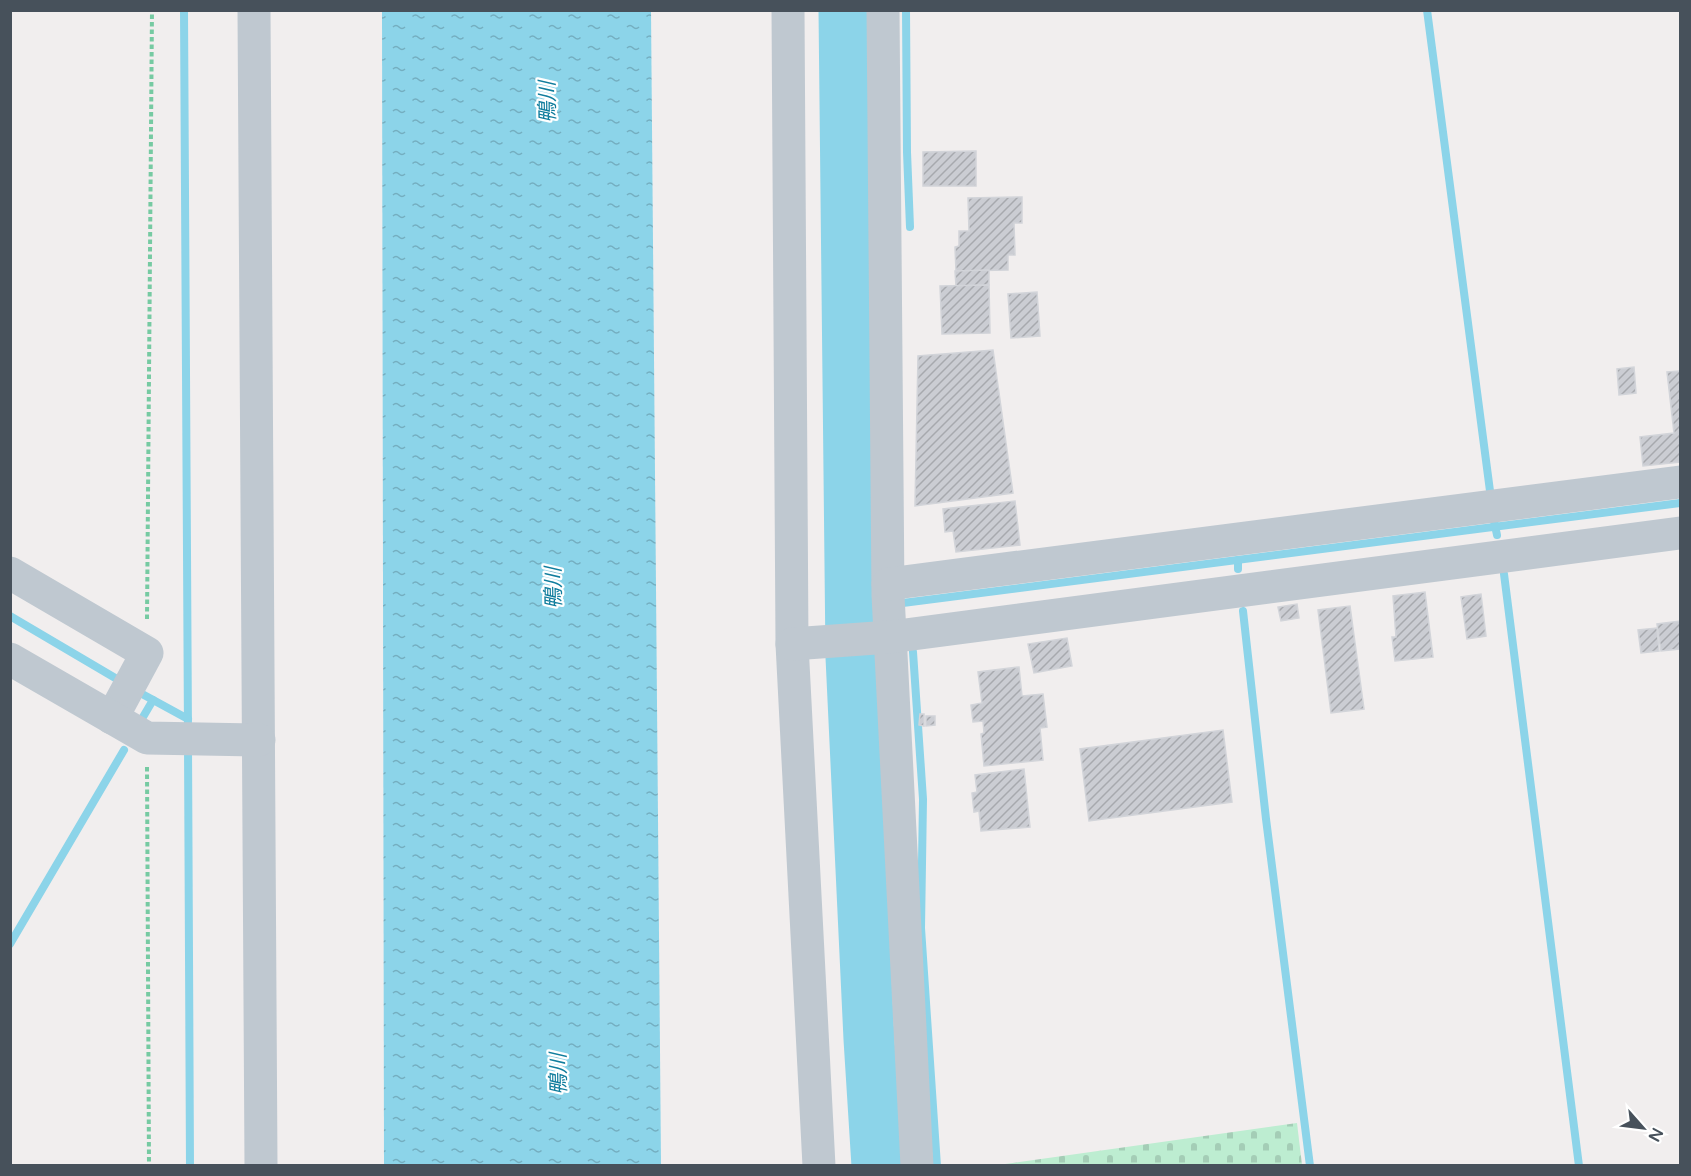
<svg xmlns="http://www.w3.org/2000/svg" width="1691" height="1176" font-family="'Varela Round','Noto Sans JP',sans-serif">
<defs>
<pattern id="cemetery-stones" width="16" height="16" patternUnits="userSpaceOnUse" patternTransform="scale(1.5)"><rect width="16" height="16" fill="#bdedd1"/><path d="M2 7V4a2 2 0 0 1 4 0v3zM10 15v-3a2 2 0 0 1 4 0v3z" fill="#a4cdb6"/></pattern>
<pattern id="water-ripples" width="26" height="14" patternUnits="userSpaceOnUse" patternTransform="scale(1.5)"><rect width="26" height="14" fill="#8cd4e9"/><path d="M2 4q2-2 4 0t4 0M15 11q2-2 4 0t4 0" fill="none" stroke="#74aec0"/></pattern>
<pattern id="building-hatch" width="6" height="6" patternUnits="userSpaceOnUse" patternTransform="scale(1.5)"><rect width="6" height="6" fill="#cbcdd3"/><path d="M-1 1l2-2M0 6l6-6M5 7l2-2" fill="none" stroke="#a7a9ae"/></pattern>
</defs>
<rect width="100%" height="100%" fill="#f1eeee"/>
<path fill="url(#cemetery-stones)" d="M1297,1123L1302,1165H998Z"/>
<path fill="url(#water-ripples)" d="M382,11H651L661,1165H384Z"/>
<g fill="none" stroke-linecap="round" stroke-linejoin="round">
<g stroke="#8cd4e9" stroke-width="8">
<path d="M184,10L188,733"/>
<path d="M906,10L907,152L910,227"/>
<path d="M1427,10L1490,491"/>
<path d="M1494,521L1497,535"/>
<path d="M1238,560V569"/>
<path d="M1504,574L1579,1166"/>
<path d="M895,604L1680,503"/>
<path d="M850,610L883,606"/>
<path d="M1243,611L1266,819L1310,1166"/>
<path d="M10,616L122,682"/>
<path d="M913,652L923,799L921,928L937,1166"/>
<path d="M133,689L188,719"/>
<path d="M143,717L153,700"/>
<path d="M188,746L190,1166"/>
<path d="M10,944L124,750"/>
</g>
<path stroke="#8cd4e9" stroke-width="51" d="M844,10L851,657L869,1039L877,1166"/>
</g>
<g fill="url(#building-hatch)" stroke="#d2d4d9" stroke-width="1.5">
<path d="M976,151V186H923V152Z"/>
<path d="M1022,197V223H1014L1015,255H1008V270L956,271L955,247L959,246V231H969L968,198Z"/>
<path d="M989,270V285L956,286L955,271Z"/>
<path d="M989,285L990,333L942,334L940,286Z"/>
<path d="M1037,292L1040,336L1011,338L1008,294Z"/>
<path d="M993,350L1013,493L915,506L918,356Z"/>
<path d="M1634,367L1636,393L1619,395L1617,369Z"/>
<path d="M1680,371V462L1643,466L1640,437L1674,433L1667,372Z"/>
<path d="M1015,501L1020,545L956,552L953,531L945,532L943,509Z"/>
<path d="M1425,592L1433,657L1395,661L1392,637H1396L1393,596Z"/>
<path d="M1481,594L1486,636L1467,639L1461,597Z"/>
<path d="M1297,604L1299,618L1281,621L1278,607Z"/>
<path d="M1350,606L1364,709L1331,713L1318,610Z"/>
<path d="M1680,621V649L1661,651L1657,624Z"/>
<path d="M1657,628L1659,651L1641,653L1638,630Z"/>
<path d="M1067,638L1072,666L1034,673L1028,644Z"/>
<path d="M1019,667L1022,696L1043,694L1047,727L1040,728L1043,760L984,766L981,734L984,733L983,721L973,722L971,705L982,703L978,672Z"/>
<path d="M920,714H924V726L919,725Z"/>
<path d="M926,716H935V725L926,726Z"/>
<path d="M1223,730L1232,802L1089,821L1080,749Z"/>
<path d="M1024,769L1030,827L981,831L979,811L974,812L972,793L977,792L975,775Z"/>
</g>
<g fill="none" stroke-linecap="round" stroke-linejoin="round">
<g stroke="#76caa2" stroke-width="4" stroke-dasharray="4.5 3" stroke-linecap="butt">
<path d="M147,619L152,10"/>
<path d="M147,767L149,1166"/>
</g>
<g stroke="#bfc8d0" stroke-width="33">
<path d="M254,10L261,1166"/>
<path d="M788,10L792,644L819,1166"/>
<path d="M883,10L888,595L917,1166"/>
<path d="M10,573L147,653L112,718"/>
<path d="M888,584L1680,482"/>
<path d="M792,644L890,637L1680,533"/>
<path d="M10,659L147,738L259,740"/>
</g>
</g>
<g text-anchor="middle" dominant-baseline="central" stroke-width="4.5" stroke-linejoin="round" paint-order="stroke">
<g font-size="21" font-style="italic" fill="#107d9d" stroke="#fff">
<text transform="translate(548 102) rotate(-91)">鴨川</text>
<text transform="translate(554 588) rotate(-91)">鴨川</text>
<text transform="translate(559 1074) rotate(-91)">鴨川</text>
</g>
</g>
<rect width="1691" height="1176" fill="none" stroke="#47515b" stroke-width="24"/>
<g transform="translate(1643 1128) rotate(118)" stroke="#ffffff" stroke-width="4.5" paint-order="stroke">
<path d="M0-4.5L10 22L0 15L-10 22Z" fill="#47515b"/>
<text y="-9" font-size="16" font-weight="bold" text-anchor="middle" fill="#47515b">N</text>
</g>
</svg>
